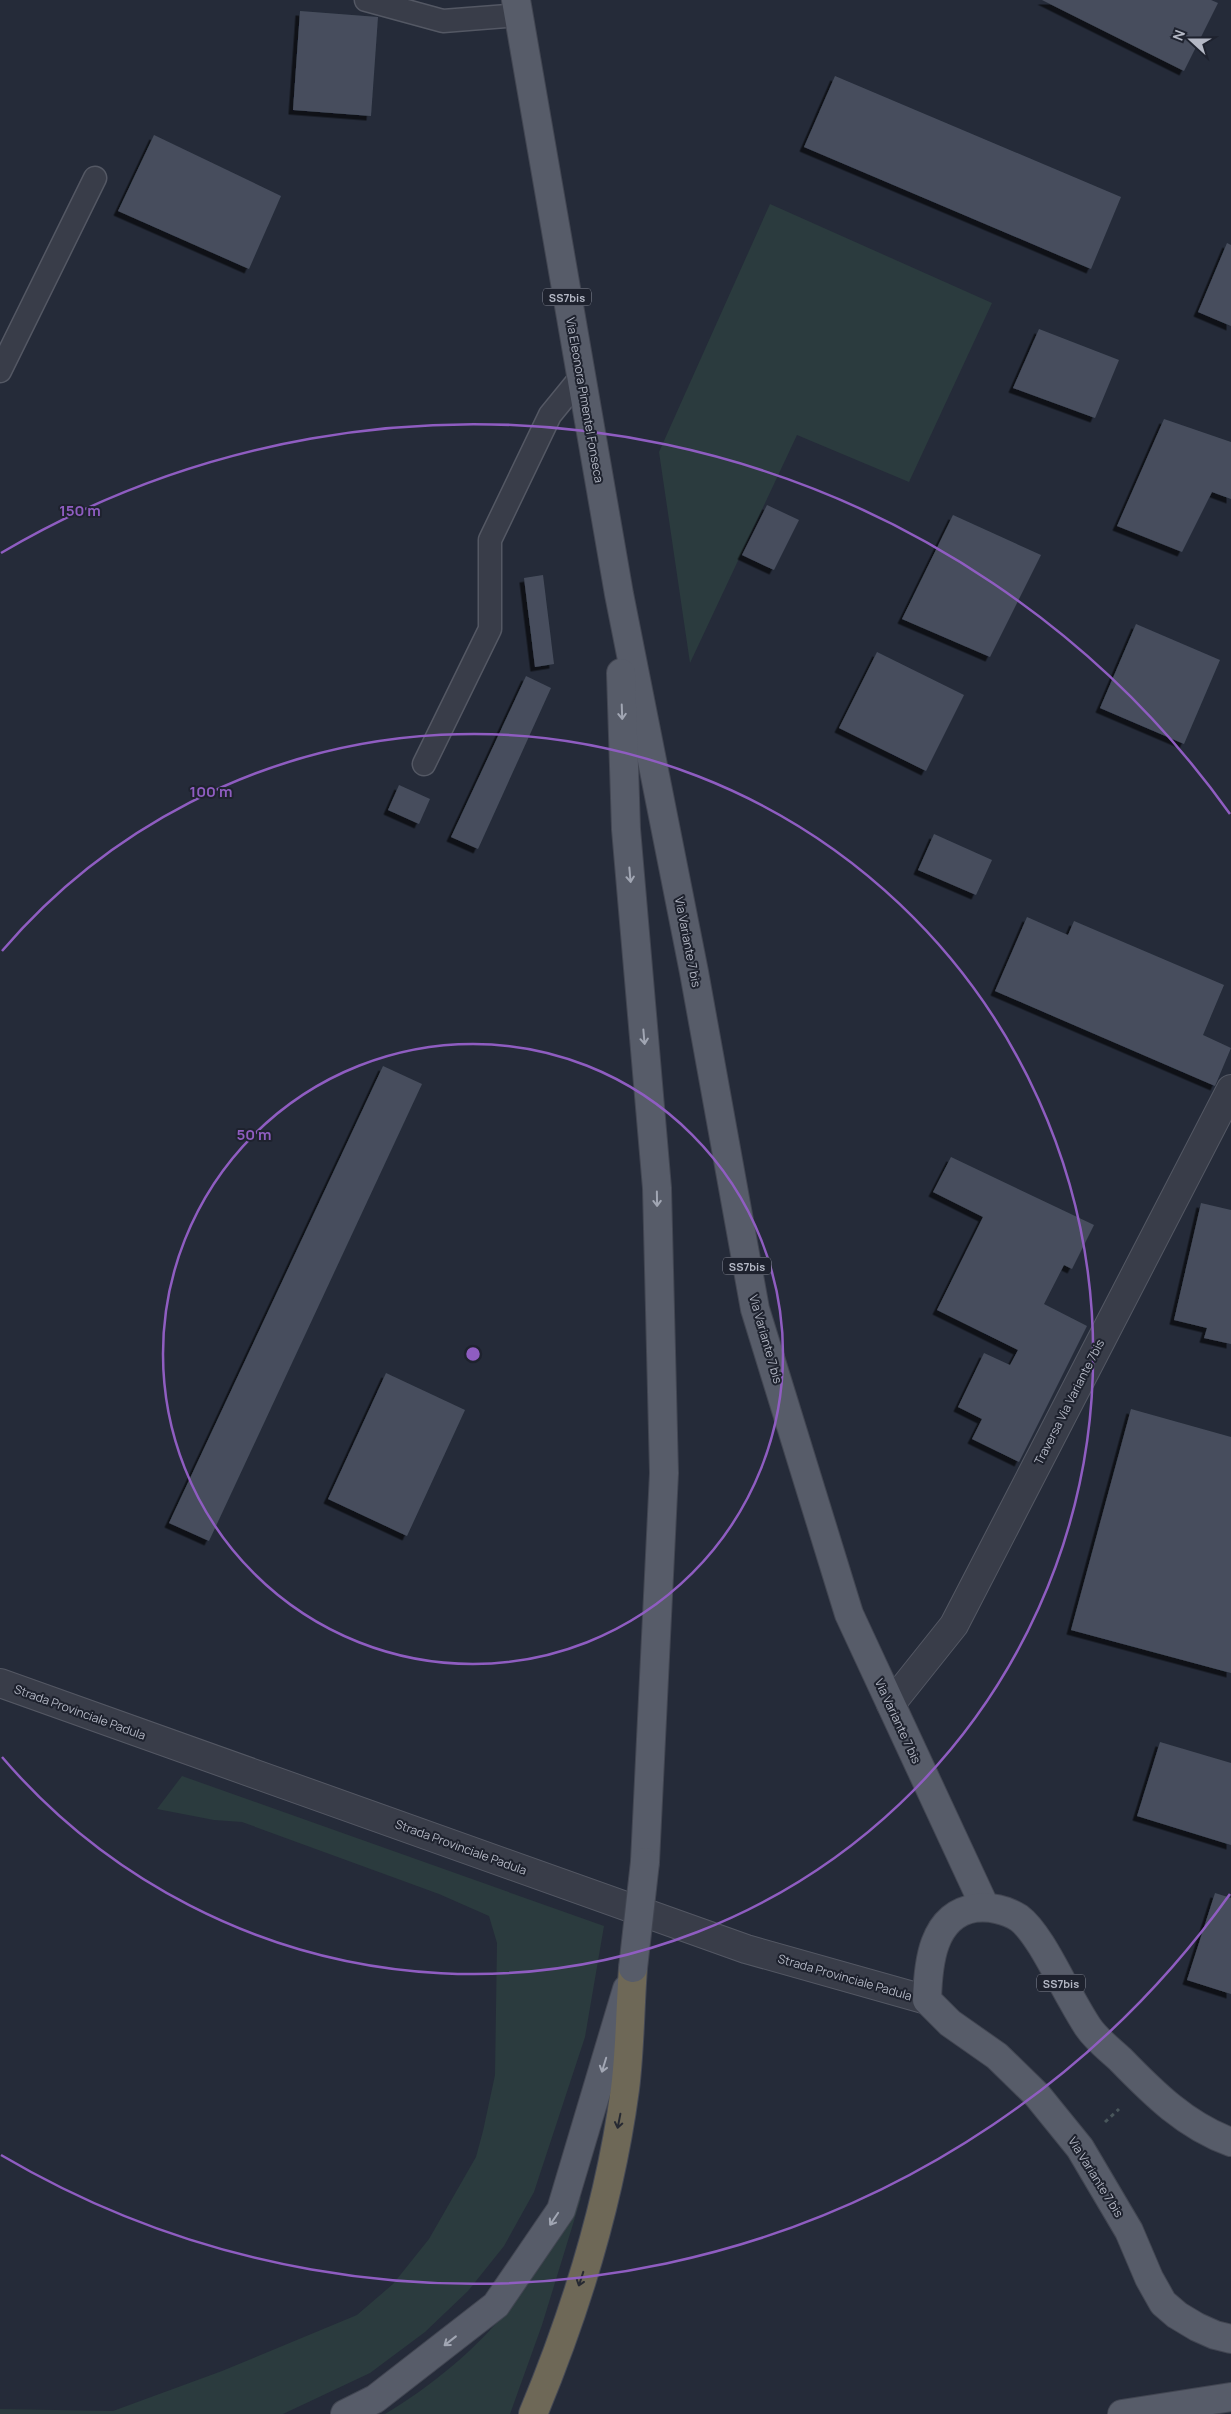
<svg xmlns="http://www.w3.org/2000/svg" width="1231" height="2414" font-family="Manrope,sans-serif">
<defs>
<filter id="shadow"><feDropShadow dx="-4.5" dy="4.5" stdDeviation="0" flood-color="#0009"/></filter>
</defs>
<rect width="100%" height="100%" fill="#252b39"/>
<g fill="#2b3b3e">
<path d="M770,204L992,303L909,482L797,435L690,663L659,452Z"/>
<path d="M182,1776L604,1926L585,2037L534,2192L504,2246L468,2291L425,2332L370,2373L283,2414H0V2409L113,2411L222,2371L357,2315L393,2284L429,2239L476,2157L483,2131L495,2075L497,1943L489,1916L439,1894L242,1822L214,1820L157,1809Z"/>
<path d="M575,2195L581,2198L542,2325L510,2414H385C443,2379 498,2331 534,2273C550,2249 562,2221 575,2195Z"/>
</g>
<g fill="#474e5d" filter="url(#shadow)">
<path d="M1042,0H1211L1218,3L1184,71Z"/>
<path d="M300,11L378,17L371,116L293,110Z"/>
<path d="M835,76L1121,197L1091,269L804,147Z"/>
<path d="M154,135L281,196L249,269L118,211Z"/>
<path d="M1227,243L1231,245V326L1198,312Z"/>
<path d="M1039,329L1119,360L1095,418L1013,388Z"/>
<path d="M1164,419L1231,442V499L1212,492L1182,552L1117,526Z"/>
<path d="M767,505L799,520L774,570L742,555Z"/>
<path d="M953,515L1041,555L990,657L902,619Z"/>
<path d="M543,575L554,664L535,667L524,578Z"/>
<path d="M1136,624L1220,660L1184,744L1100,708Z"/>
<path d="M877,652L964,695L926,771L839,728Z"/>
<path d="M526,676L551,688L478,849L451,837Z"/>
<path d="M399,785L430,799L419,824L388,810Z"/>
<path d="M934,834L992,860L976,895L918,870Z"/>
<path d="M1027,917L1068,935L1074,921L1224,985L1203,1035L1231,1048L1215,1086L995,991Z"/>
<path d="M383,1066L422,1084L209,1541L169,1523Z"/>
<path d="M951,1157L1094,1225L1072,1269L1064,1265L1044,1304L1087,1326L1019,1462L972,1439L982,1419L958,1407L984,1353L1010,1365L1018,1350L937,1310L983,1217L933,1192Z"/>
<path d="M1201,1203L1231,1210V1344L1204,1338L1207,1328L1174,1320Z"/>
<path d="M386,1373L465,1410L407,1536L328,1499Z"/>
<path d="M1131,1409L1231,1437V1673L1071,1630Z"/>
<path d="M1160,1742L1231,1763V1845L1137,1816Z"/>
<path d="M1215,1893L1231,1898V1994L1187,1980Z"/>
</g>
<g fill="none" stroke-linecap="round" stroke-linejoin="round">
<g stroke="#545864" stroke-width="25">
<g id="lane">
<path d="M366,0L443,21L519,15"/>
<path d="M0,371L95,178"/>
<path d="M424,764L490,629V540L550,415L581,377"/>
</g>
</g>
<g stroke="#545864" stroke-width="30">
<g id="street">
<path d="M0,1683L746,1949L927,2000"/>
<path d="M891,1704L954,1625L1231,1089"/>
</g>
</g>
<g stroke="#424652" stroke-width="30">
<g id="primary">
<path d="M516,0L619,594L694,972L755,1309L849,1614L985,1907"/>
<path d="M621,673L626,829L657,1188L664,1473L645,1862"/>
<path d="M1231,2142C1186,2126 1153,2093 1120,2059C1109,2049 1096,2039 1088,2027C1082,2018 1077,2009 1072,2000C1059,1978 1038,1932 1019,1918C1007,1910 989,1906 975,1908C932,1915 928,1964 927,2000L950,2023L997,2056L1037,2095L1080,2148L1129,2231L1149,2278L1163,2303L1177,2315L1197,2327L1215,2335L1231,2339"/>
<path d="M345,2414L375,2399L496,2305L561,2210L627,1989"/>
<path d="M1122,2414L1231,2397"/>
</g>
</g>
<g stroke="#444854" stroke-width="30">
<path id="highway" d="M533,2414C576,2311 610,2201 625,2089C630,2050 630,2008 633,1968"/>
</g>
<path stroke="#49565b" stroke-width="3" stroke-dasharray="4 4" stroke-linecap="butt" d="M1105,2122L1119,2109"/>
<use href="#lane" stroke="#393d49" stroke-width="22"/>
<use href="#street" stroke="#393d49" stroke-width="28"/>
<use href="#primary" stroke="#575c69" stroke-width="28"/>
<use href="#highway" stroke="#6e6857" stroke-width="28"/>
<g stroke="#424652" stroke-width="30" stroke-linecap="butt">
<path id="primary-bridge" d="M633,1968L645,1862"/>
</g>
<use href="#primary-bridge" stroke="#575c69" stroke-width="28"/>
</g>
<defs><path id="oneway-shaft" d="M-6 0H5M1.5-3L5.5 0L1.5 3" fill="none" stroke-width="1.6" stroke-linecap="round" stroke-linejoin="round" transform="scale(1.25)"/></defs>
<g stroke="#a1a6b3">
<use href="#oneway-shaft" transform="translate(622 712) rotate(88)"/>
<use href="#oneway-shaft" transform="translate(630 875) rotate(85)"/>
<use href="#oneway-shaft" transform="translate(644 1037) rotate(85)"/>
<use href="#oneway-shaft" transform="translate(657 1199) rotate(89)"/>
<use href="#oneway-shaft" transform="translate(604 2065) rotate(107)"/>
<use href="#oneway-shaft" transform="translate(554 2219) rotate(124)"/>
<use href="#oneway-shaft" transform="translate(450 2341) rotate(142)"/>
</g>
<g stroke="#262932">
<use href="#oneway-shaft" transform="translate(619 2121) rotate(101)"/>
<use href="#oneway-shaft" transform="translate(581 2279) rotate(108)"/>
</g>
<g fill="none" stroke="#8f5dc1" stroke-width="2.5">
<circle cx="473" cy="1354" r="310"/>
<path d="M2 951A620 620 0 1 1 2 1757"/>
<path d="M1230 1894A930 930 0 0 1 1 2155M1 553A930 930 0 0 1 1230 814"/>
</g>
<g text-anchor="middle" dominant-baseline="central" stroke-width="4" stroke-linejoin="round" paint-order="stroke">
<g fill="#1e222e" stroke="#878b98" stroke-width="1">
<rect x="543" y="288.5" width="48" height="17" rx="4"/>
<rect x="723" y="1257.5" width="48" height="17" rx="4"/>
<rect x="1037" y="1974.5" width="48" height="17" rx="4"/>
</g>
<g font-size="11" font-weight="bold" fill="#b4b8c5">
<text x="567" y="297">SS7bis</text>
<text x="747" y="1266">SS7bis</text>
<text x="1061" y="1983">SS7bis</text>
</g>
<g font-size="12" fill="#b4b8c5" stroke="#1e222e">
<text transform="translate(585 400) rotate(80)">Via Eleonora Pimentel Fonseca</text>
<text transform="translate(688 942) rotate(79)">Via Variante 7 bis</text>
<text transform="translate(766 1339) rotate(74)">Via Variante 7 bis</text>
<text transform="translate(1069 1402) rotate(-63)">Traversa Via Variante 7bis</text>
<text transform="translate(80 1712) rotate(20)">Strada Provinciale Padula</text>
<text transform="translate(898 1721) rotate(65)">Via Variante 7 bis</text>
<text transform="translate(461 1847) rotate(20)">Strada Provinciale Padula</text>
<text transform="translate(845 1977) rotate(16)">Strada Provinciale Padula</text>
<text transform="translate(1096 2177) rotate(58)">Via Variante 7 bis</text>
</g>
</g>
<circle cx="473" cy="1354" r="8" fill="#8f5dc1" stroke="#1e222e" stroke-width="2.5"/>
<g font-size="15" text-anchor="middle" font-weight="bold" fill="#8f5dc1" stroke="#1e222e" stroke-width="4" stroke-linejoin="round" paint-order="stroke">
<text x="80" y="516">150 m</text>
<text x="211" y="797">100 m</text>
<text x="254" y="1140">50 m</text>
</g>
<g transform="translate(1191 40) rotate(291)" stroke="#1e222e" stroke-width="4" paint-order="stroke">
<path d="M0-4L9 19L0 12L-9 19Z" fill="#b4b8c5"/>
<text y="-8" font-size="14" font-weight="bold" text-anchor="middle" fill="#b4b8c5">N</text>
</g>
</svg>
